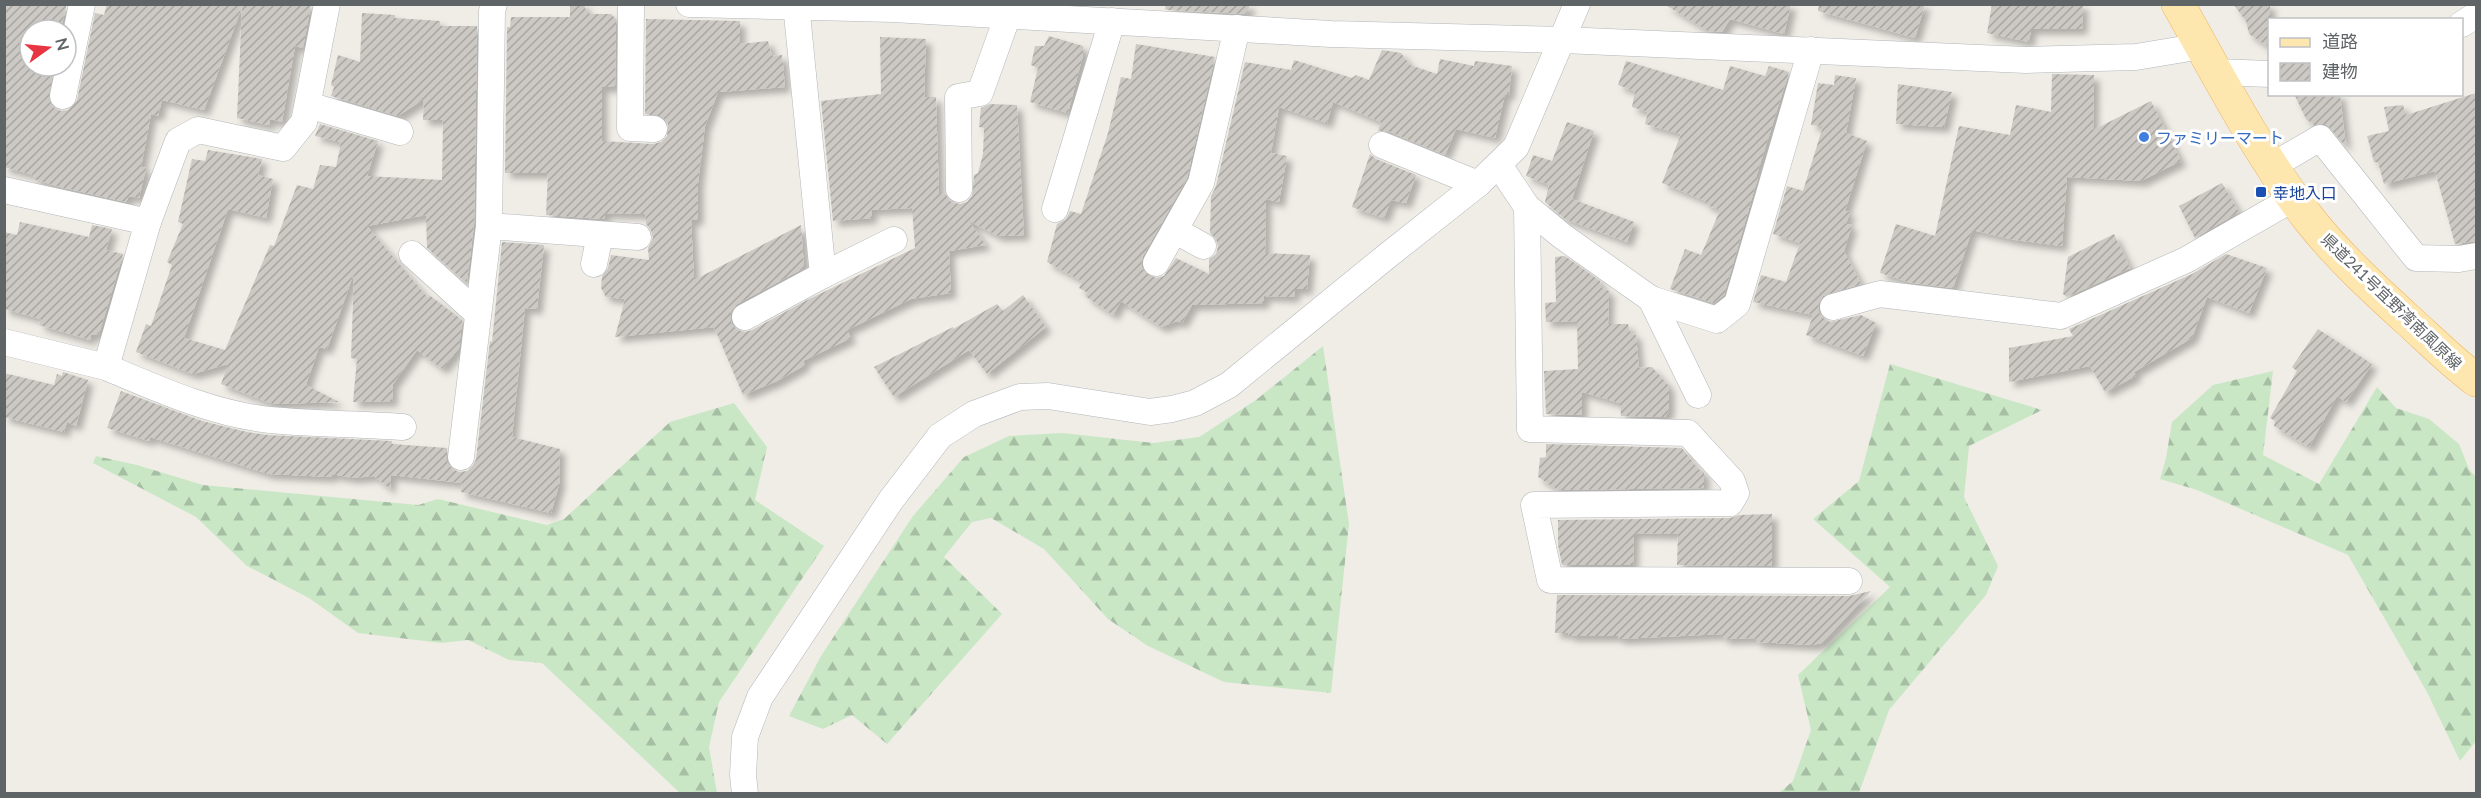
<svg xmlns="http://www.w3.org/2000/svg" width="2481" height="798" font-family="Lato,'Noto Sans JP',sans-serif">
<defs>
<pattern id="forest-firs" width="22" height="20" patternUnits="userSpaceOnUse" patternTransform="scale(1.5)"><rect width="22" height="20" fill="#c9e7c5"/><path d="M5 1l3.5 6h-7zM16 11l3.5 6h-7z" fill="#a6bfa4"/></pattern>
<pattern id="building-hatch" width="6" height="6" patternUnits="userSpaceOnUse" patternTransform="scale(1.5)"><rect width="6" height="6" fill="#ccc8c3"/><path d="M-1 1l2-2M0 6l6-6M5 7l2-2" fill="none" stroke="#a9a6a2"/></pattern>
<filter id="shadow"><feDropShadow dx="5.5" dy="5.5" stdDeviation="3" flood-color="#0004"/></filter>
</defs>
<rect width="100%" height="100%" fill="#f0ede7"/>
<g fill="url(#forest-firs)">
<path d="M1323,346L1349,524L1331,693L1224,682L1148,646L1108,619L1044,549L991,518L972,522L944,557L1002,614L887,744L852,715L823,729L789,716L821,656L913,516L964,457L1009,436L1062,433L1154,443L1199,437L1256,400Z"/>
<path d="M1890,364L2042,410L1969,446L1964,497L1998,566L1986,595L1889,710L1859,793H1779L1793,781L1811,730L1798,675L1890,587L1813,519L1859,481Z"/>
<path d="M2273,371L2263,455L2319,484L2377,387L2396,408L2429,419L2459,444L2469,469L2476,477V741L2460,761L2427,692L2348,555L2197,490L2160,479L2166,458L2172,422L2213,385Z"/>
<path d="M734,403L767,447L755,500L824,546L719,702L709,747L717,793H680L542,663L509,660L468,640L441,643L358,633L309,598L247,566L196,517L93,463L96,456L137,465L203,485L418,505L438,499L547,525L564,519L670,422Z"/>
</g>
<g fill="url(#building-hatch)" filter="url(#shadow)">
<path d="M4,4L66,6L61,30H30V66H54L49,100L54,108L61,111L68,110L77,100L95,13L104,15L107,4H311L303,48L295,46L282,122L270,119L269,125L237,118L242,7L204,110L162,100L158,116L151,114L141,167L146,168L139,198L129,196L126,202L61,187L33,179L34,175L4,167Z"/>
<path d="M570,4H584L587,14H611L616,19L615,87H602V141L653,144L661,142L667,136L668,123L662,117L645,114L646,19L740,21V44L768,41L772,56L782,55L785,87L718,92L705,126L698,183V220H691L694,280L801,225L804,268L737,304L732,310L730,317L732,325L738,330L745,332L752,330L807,300L915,248L912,208L871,210L872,218L833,221L821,101L881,94L880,37L926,39L924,97H936L939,197L945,193L951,202L960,204L967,202L972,196L974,175L978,173L983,154L984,128L979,127L981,108L990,104L1017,105L1024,235L998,236L969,221L986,245L949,251L951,293L911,299L847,330L851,338L803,361L805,365L777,381L743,395L714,327L615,337L625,299L606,297L601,288L602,276L608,268L611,255L649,260L648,248L653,238L651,230L646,224L645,214L605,213L604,219L546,215L548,173H505L507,27H510L511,17H570Z"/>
<path d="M1166,4H1250L1247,14L1168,10L1165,9Z"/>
<path d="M1664,4H1791L1784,34L1730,19L1722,32L1708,31Z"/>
<path d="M1819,4H1925L1915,38L1818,11Z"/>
<path d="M1992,4H2083L2082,29H2031L2029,42L1987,33Z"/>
<path d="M2233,4H2270V48L2249,34L2246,21Z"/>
<path d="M362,13L395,15V18L440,21V26H477L474,225L467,281H464L427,248L426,215L367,226L429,299V295L462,320L459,348L442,369L417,350L393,384L392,401L353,402L357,359L351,358L354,273L327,349L319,347L306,385L339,402L273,404L221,384L228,364L193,374L136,352L146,324L151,326L172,265L167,262L183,224L178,222L192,159L205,161L208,150L262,159L258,175L273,179L266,218L228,209L184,338L225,350L270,245L274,246L297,185L313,189L320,165L336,167L341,142L315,136L320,124L378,141L367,176L442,180L443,120H423L424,99L398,116L331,96L334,87L331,85L338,55L360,62Z"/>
<path d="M1049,36L1083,46V55L1068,113L1030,102L1038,68L1031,65L1035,46H1044Z"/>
<path d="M1136,44L1215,57L1187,178L1143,256L1141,264L1143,271L1156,278L1164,276L1176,258L1209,274V259L1216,254L1218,246L1216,239L1210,233L1211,196L1216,186L1245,62L1291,70L1294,60L1352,78L1356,75L1369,80L1382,50L1401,53L1410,65L1437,74L1440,59L1474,66L1475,61L1512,66L1509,95L1505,94L1495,138L1456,129L1445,155L1388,131H1378L1381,122L1333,102L1327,123L1279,107L1271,153L1287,156L1279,202L1266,199L1265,253L1310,255L1307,289H1295L1294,297L1264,296V303L1192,305L1182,323L1177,321L1161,327L1121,301L1113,315L1085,296L1088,293L1079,288L1082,281L1047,262L1057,224L1066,219L1070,211L1081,214L1108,133L1121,77L1131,79Z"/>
<path d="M1626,61L1723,90L1730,66L1765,76L1769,66L1789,72L1756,177H1758L1724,295L1714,303L1670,289L1685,249L1701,255L1720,210L1705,204L1706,201L1662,183L1681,134L1645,124L1648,112L1632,107L1635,91L1618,85Z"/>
<path d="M2052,74L2094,75L2093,130L2151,101L2181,161L2141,181L2067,177L2062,246L2015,240L1972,230L1953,288L1912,283L1880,273L1896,224L1935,236L1959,126L2010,135L2016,105L2051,112Z"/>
<path d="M1835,75L1856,78L1846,133L1867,141L1845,211L1850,212L1846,224L1852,225L1844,251L1861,284L1823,296L1819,303L1818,310L1822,317L1830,322L1861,315L1876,323L1863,356L1806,335L1813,315L1753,302L1761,275L1786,282L1800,243L1773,234L1787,186L1803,191L1823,126L1811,125L1818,83L1834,85Z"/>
<path d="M1898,84L1952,92L1944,127L1896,124Z"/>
<path d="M2476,93V241L2455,244L2435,171L2384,184L2378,162H2374L2367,136L2389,131L2384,107L2403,105L2406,115Z"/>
<path d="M2294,94H2340L2346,147L2327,125H2314L2306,119Z"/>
<path d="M1567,122L1594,131L1572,199L1634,222L1627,242L1565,219L1545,202L1549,185L1526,176L1533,155L1552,161Z"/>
<path d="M1370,154L1376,159L1416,175L1406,203L1391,200L1384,218L1352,207Z"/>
<path d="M2222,183L2239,212L2195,238L2179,206Z"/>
<path d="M20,222L89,237L92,225L112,229L106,250L123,254L99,334L91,335L90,340L39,325L41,319L4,309V232L17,235Z"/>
<path d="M2114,234L2130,268L2067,297L2063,294L2068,257Z"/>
<path d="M502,242L544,245L537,309L525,308L512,437L560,449L559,477L560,481L551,513L461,492L462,483L391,475L390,489L374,476L353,478L332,474V477L269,474L150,437L149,441L107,428L121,391L202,421L247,432L268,435L392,441V444L447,448V462L452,469L459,472L467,471L473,465L476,459L490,341L492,342Z"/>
<path d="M2226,254L2267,268L2249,313L2207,297L2192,338L2134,372L2136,376L2105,392L2090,366L2009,382V348L2073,336L2069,329L2192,274Z"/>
<path d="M1565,256L1600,281L1601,287L1609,291L1608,324H1628L1630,332L1636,335L1639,368L1652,367L1669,386V410L1665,417L1621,416L1620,403L1582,392V415L1546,414L1544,371L1578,369L1577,321L1546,322L1545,303L1556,302L1555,257Z"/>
<path d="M1023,295L1046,327L987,374L969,350L894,397L874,367L953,327V329L997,304L1003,311Z"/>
<path d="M2318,329L2372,364L2346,402L2337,396L2309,447L2274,426L2275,421L2270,418L2297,371L2292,367Z"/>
<path d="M63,372L88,380L76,426L67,422L64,432L4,417V373L54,385L57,374L62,376Z"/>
<path d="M1546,444L1682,448L1698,469L1704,472V488L1558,490L1538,477L1540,458L1546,457Z"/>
<path d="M1772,514V566L1677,565L1678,534L1634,533L1633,565H1562L1558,545V520L1730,518L1739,515Z"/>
<path d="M1871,591L1822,643L1812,645L1756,642V638L1723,639V634L1619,639L1618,636H1569L1568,633H1555L1557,595L1849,596Z"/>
</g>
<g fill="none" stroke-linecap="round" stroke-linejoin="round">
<g stroke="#b2b6b9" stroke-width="27">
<g id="minor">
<path d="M631,4L630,128L654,129"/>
<path d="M689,4L893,9L1331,34L1563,40L2026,60L2136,57L2202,46"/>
<path d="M2462,24L2476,15"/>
<path d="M2216,72L2270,74"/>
<path d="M63,96L82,4"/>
<path d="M308,105L400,132"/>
<path d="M1382,145L1478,184"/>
<path d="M1499,165L1527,207L1530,429L1688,433L1732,481L1736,493L1730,503L1534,505L1550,580L1849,581"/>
<path d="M2272,166L2320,138L2416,258L2459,259L2476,256"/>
<path d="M959,189L958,97L980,93L1008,15"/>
<path d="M4,190L148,222L106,367L4,342"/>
<path d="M1527,207L1562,236L1651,299L1717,320L1737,304L1811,50"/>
<path d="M1055,209L1112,21"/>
<path d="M148,222L178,141L198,130L283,148L304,122L327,4"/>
<path d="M489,226L638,237"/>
<path d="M1176,231L1203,246"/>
<path d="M412,254L478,314"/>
<path d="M1156,263L1201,183L1237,28"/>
<path d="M594,264L600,235"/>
<path d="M823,275L894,240"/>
<path d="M1651,299L1698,395"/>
<path d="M1833,307L1880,294L2061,316L2186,260L2294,198"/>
<path d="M745,317L823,275L796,4"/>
<path d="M106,367C158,389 213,414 270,420C314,424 359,424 403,427"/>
<path d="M461,457L489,226L492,11L494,4"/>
<path d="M745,794L743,775L745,737L760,697L891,500L940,436L974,414L1020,397L1048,396L1150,412L1172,409L1195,403L1229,385L1387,256L1478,184L1516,147L1577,4"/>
</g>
</g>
<g stroke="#f0b461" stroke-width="34">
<path id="major" d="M2178,4C2219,77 2258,153 2309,219C2338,256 2373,288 2408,320C2430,340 2452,362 2476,380"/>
</g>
<use href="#minor" stroke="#fff" stroke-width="26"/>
<use href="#major" stroke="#fee6af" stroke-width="33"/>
</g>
<circle fill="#3f7fe0" stroke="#fff" stroke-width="2" cx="2144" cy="137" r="6"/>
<rect fill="#1a4fb4" stroke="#fff" stroke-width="2" x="2255" y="186" width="12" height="12" rx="3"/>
<g text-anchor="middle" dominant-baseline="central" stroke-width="6" stroke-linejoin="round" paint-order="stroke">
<g font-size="16" fill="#366cbe" stroke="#fff" text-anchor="start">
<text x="2156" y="137">ファミリーマート</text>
</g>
<g font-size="16" fill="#164399" stroke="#fff" text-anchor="start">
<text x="2273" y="192">幸地入口</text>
</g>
<g font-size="16" fill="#5f6467" stroke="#fff">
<text transform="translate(2392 301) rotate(44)">県道241号宜野湾南風原線</text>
</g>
</g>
<rect width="2481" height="798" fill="none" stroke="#5f6467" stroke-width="12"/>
<rect x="2268" y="18" width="195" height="78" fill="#ffffff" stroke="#bfc1c2" stroke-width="1.5"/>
<rect x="2280" y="38" width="30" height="9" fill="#fee6af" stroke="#bfc1c2" stroke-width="1.5"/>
<text x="2322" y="48" font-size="18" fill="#5f6467">道路</text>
<rect x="2280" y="63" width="30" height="18" fill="url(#building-hatch)" stroke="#bfc1c2" stroke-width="1.5"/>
<text x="2322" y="78" font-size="18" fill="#5f6467">建物</text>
<g transform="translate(48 48) rotate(75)"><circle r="28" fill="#ffffff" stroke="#bfc1c2" stroke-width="1.5"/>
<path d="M0-4.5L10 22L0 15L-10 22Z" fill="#e73641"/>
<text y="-9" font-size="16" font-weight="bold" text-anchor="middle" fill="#5f6467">N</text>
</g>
</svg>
